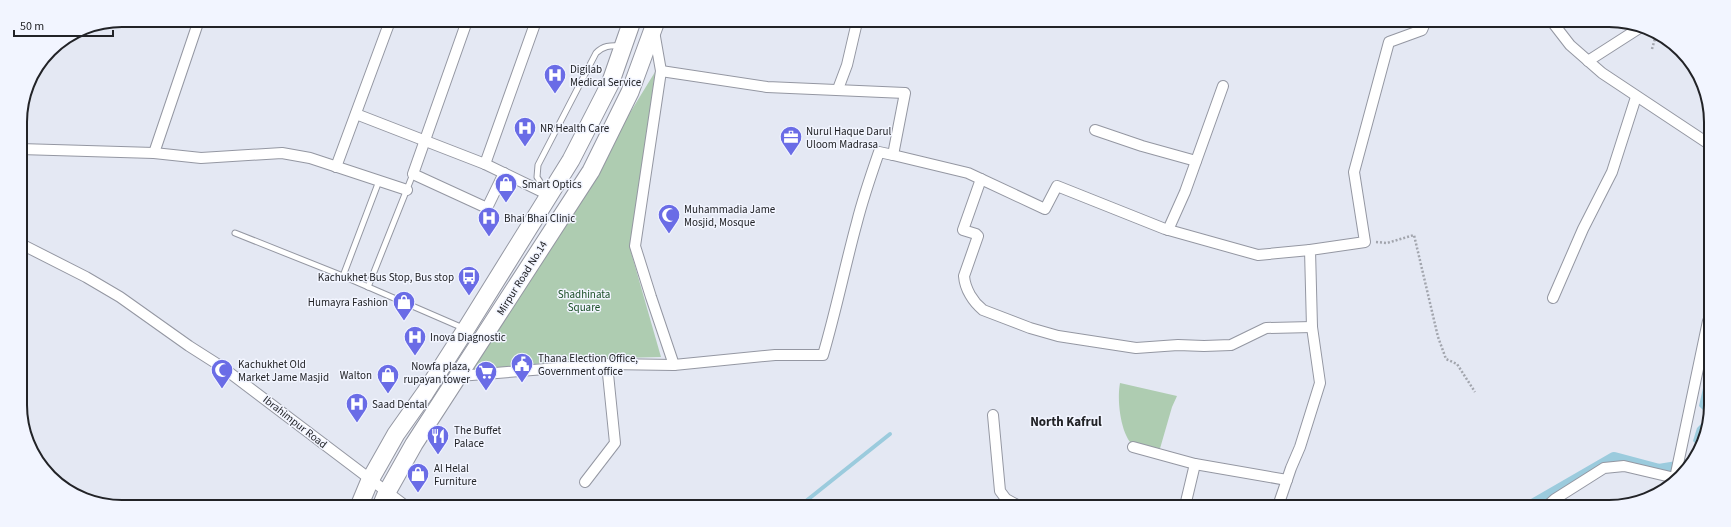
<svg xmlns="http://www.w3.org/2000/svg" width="1731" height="527" font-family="'Source Sans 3',sans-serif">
<rect width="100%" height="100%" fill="#e4e8f3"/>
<g fill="#aeccb1">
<path d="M655,72L631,252L661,357L577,359L467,372L566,217Z"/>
<path d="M1120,383L1177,396L1172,407L1159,452C1151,450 1135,449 1130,442C1120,428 1117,399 1120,383Z"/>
</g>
<path fill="#9bcbdd" d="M1708,387V431L1700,448L1693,441L1697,428L1706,419L1704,411L1699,406L1703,388Z"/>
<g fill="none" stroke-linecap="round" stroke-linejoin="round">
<path stroke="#9bcbdd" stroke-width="4" d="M801,505L890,434"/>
<path stroke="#9bcbdd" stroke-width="14" d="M1531,507L1614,459L1659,471L1690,466"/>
<g stroke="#9497a2" stroke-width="7">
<g id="lane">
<path d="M546,191L537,177L538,165L596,53C603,46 610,45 621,46"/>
<path d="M235,233L343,276L463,328"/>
<path d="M343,276L379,181"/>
<path d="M368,287L413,174"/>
</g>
</g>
<g stroke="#9497a2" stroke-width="12">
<g id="street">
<path d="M467,21L413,174L487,208L504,173"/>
<path d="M1553,23L1570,45L1602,73L1709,144"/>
<path d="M654,31L661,71L635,246L651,297L674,365"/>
<path d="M1588,61L1641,27"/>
<path d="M838,89L847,65L857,22"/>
<path d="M356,114L485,164L549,195"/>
<path d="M1095,130L1142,146L1196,161"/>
<path d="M20,149L154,153L201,158L282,153L310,158L407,190"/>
<path d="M154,153L199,20"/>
<path d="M893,155L968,173L1045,209L1057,186L1165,229L1258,255L1310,250"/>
<path d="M485,164L536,21"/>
<path d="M336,167L390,21"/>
<path d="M981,179L963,230L976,234L978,236L964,276C965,289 973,302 983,310L1030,328L1058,336L1136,348L1178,345L1204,346L1231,345L1266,328L1312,327"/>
<path d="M1168,230L1185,192L1223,86"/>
<path d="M21,244L86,277L120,297L189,346L222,367L403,504"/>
<path d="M1553,298L1583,229L1612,172L1636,97"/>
<path d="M459,376L607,364L674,365L775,355H823C836,311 845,266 857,222C863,198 871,175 879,152L893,155L905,93L767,87L661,71"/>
<path d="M993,415L1000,491L1006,499L1019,506"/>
<path d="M1133,447L1195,464L1287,480"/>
<path d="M585,482L615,443L607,364"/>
<path d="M1674,483L1708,321"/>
<path d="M1185,506L1195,464"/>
<path d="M1278,506L1291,468L1300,447L1320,383L1312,327L1310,250L1365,242L1354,172L1389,42L1422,30L1425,23"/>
<path d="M1546,507L1555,499L1604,468L1624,466L1675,478"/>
</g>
</g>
<g stroke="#9497a2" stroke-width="19">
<g id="primary">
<path d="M360,504L370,480L396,434L425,393L466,329L571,160L610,84L632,21"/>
<path d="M382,504L387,492L414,444L591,171L630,92L656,21"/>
</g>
</g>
<g stroke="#a2a5ad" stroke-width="2.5" stroke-dasharray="2 2" stroke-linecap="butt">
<path d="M1652,49L1656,35"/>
<path d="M1376,242L1387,243L1414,235L1438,337L1446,359L1457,364L1475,392"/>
</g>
<use href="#lane" stroke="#fff" stroke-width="5"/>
<use href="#street" stroke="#fff" stroke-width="10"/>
<use href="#primary" stroke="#fff" stroke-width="17"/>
</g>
<defs>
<g id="hospital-pin" transform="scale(1.15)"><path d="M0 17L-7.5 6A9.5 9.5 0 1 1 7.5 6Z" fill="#6a6ce6" stroke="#f2f5ff"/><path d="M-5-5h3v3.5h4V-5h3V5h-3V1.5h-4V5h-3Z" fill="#fff"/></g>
<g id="office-pin" transform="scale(1.15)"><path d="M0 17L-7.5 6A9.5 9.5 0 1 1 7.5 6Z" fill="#6a6ce6" stroke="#f2f5ff"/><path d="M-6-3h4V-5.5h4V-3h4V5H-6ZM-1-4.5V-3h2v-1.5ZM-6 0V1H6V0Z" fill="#fff"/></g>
<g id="shop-pin" transform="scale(1.15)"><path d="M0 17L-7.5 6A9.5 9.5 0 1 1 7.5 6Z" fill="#6a6ce6" stroke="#f2f5ff"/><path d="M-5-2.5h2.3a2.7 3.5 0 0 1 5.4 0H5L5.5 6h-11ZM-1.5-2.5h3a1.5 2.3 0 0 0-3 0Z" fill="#fff"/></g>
<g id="mosque-pin" transform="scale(1.15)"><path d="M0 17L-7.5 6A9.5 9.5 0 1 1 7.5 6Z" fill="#6a6ce6" stroke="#f2f5ff"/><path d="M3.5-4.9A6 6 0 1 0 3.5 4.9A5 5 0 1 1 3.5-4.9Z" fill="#fff"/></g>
<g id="bus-pin" transform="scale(1.15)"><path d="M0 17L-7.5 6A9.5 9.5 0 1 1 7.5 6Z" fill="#6a6ce6" stroke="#f2f5ff"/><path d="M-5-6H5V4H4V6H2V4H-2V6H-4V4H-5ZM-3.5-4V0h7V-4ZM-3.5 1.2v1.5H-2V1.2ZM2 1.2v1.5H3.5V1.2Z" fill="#fff"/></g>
<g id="civic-pin" transform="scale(1.15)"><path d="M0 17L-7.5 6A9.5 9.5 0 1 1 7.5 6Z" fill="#6a6ce6" stroke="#f2f5ff"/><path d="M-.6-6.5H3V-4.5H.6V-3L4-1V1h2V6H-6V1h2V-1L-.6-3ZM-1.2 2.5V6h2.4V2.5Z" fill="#fff"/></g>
<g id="supermarket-pin" transform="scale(1.15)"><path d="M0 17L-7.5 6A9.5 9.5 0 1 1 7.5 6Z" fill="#6a6ce6" stroke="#f2f5ff"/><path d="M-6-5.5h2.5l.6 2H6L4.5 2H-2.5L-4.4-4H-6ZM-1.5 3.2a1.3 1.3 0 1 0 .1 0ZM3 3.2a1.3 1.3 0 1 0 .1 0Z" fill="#fff"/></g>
<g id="restaurant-pin" transform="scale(1.15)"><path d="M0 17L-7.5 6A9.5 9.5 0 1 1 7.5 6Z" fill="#6a6ce6" stroke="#f2f5ff"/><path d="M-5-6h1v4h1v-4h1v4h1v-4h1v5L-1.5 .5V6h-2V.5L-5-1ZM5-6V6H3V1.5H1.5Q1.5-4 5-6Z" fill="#fff"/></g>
</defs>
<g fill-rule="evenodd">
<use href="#hospital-pin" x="555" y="75"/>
<use href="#hospital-pin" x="525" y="128"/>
<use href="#office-pin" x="791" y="137"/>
<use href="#shop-pin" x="506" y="184"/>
<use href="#mosque-pin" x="669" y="215"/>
<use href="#hospital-pin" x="489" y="218"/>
<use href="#bus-pin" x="469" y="277"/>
<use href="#shop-pin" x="404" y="302"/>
<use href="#hospital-pin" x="415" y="337"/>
<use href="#civic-pin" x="522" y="364"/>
<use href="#mosque-pin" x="222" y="370"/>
<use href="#supermarket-pin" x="486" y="372"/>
<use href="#shop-pin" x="388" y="375"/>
<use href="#hospital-pin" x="357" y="404"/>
<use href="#restaurant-pin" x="438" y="436"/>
<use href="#shop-pin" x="418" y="474"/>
</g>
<g text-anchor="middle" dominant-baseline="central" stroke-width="3" stroke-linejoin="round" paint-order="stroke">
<g font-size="11" fill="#222327" stroke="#f2f5ff" text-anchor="start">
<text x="570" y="69">Digilab<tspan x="570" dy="13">Medical Service</tspan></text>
<text x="540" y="128">NR Health Care</text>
<text x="806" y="131">Nurul Haque Darul<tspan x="806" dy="13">Uloom Madrasa</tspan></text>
<text x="522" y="184">Smart Optics</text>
<text x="684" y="209">Muhammadia Jame<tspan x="684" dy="13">Mosjid, Mosque</tspan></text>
<text x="504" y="218">Bhai Bhai Clinic</text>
<text x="454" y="277" text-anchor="end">Kachukhet Bus Stop, Bus stop</text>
<text x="388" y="302" text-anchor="end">Humayra Fashion</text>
<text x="430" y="337">Inova Diagnostic</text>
<text x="538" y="358">Thana Election Office,<tspan x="538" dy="13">Government office</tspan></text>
<text x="238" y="364">Kachukhet Old<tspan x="238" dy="13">Market Jame Masjid</tspan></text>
<text x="470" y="366" text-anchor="end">Nowfa plaza,<tspan x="470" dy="13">rupayan tower</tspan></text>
<text x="372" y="375" text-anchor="end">Walton</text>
<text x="372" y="404">Saad Dental</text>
<text x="454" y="430">The Buffet<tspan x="454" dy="13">Palace</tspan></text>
<text x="434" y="468">Al Helal<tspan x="434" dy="13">Furniture</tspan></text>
</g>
<g font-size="11" fill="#222327" stroke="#f2f5ff">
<text transform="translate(522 278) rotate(-58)">Mirpur Road No.14</text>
<text transform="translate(295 422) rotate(38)">Ibrahimpur Road</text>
</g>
<g font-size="11" fill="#1a4e26" stroke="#f2f5ff">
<text x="584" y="294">Shadhinata<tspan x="584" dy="13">Square</tspan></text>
</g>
<g font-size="13" font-weight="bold" fill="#222327" stroke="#f2f5ff">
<text x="1066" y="422">North Kafrul</text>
</g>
</g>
<path d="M0 0H1731V527H0ZM122 27H1609A95 95 0 0 1 1704 122V405A95 95 0 0 1 1609 500H122A95 95 0 0 1 27 405V122A95 95 0 0 1 122 27Z" fill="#f2f5ff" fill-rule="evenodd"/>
<path fill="none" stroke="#222327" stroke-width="2" d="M122 27H1609A95 95 0 0 1 1704 122V405A95 95 0 0 1 1609 500H122A95 95 0 0 1 27 405V122A95 95 0 0 1 122 27Z"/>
<path d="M14 30v6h99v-6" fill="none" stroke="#222327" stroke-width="2"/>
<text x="20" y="30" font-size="12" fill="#222327" stroke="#f2f5ff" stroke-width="3" paint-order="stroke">50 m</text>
</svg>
